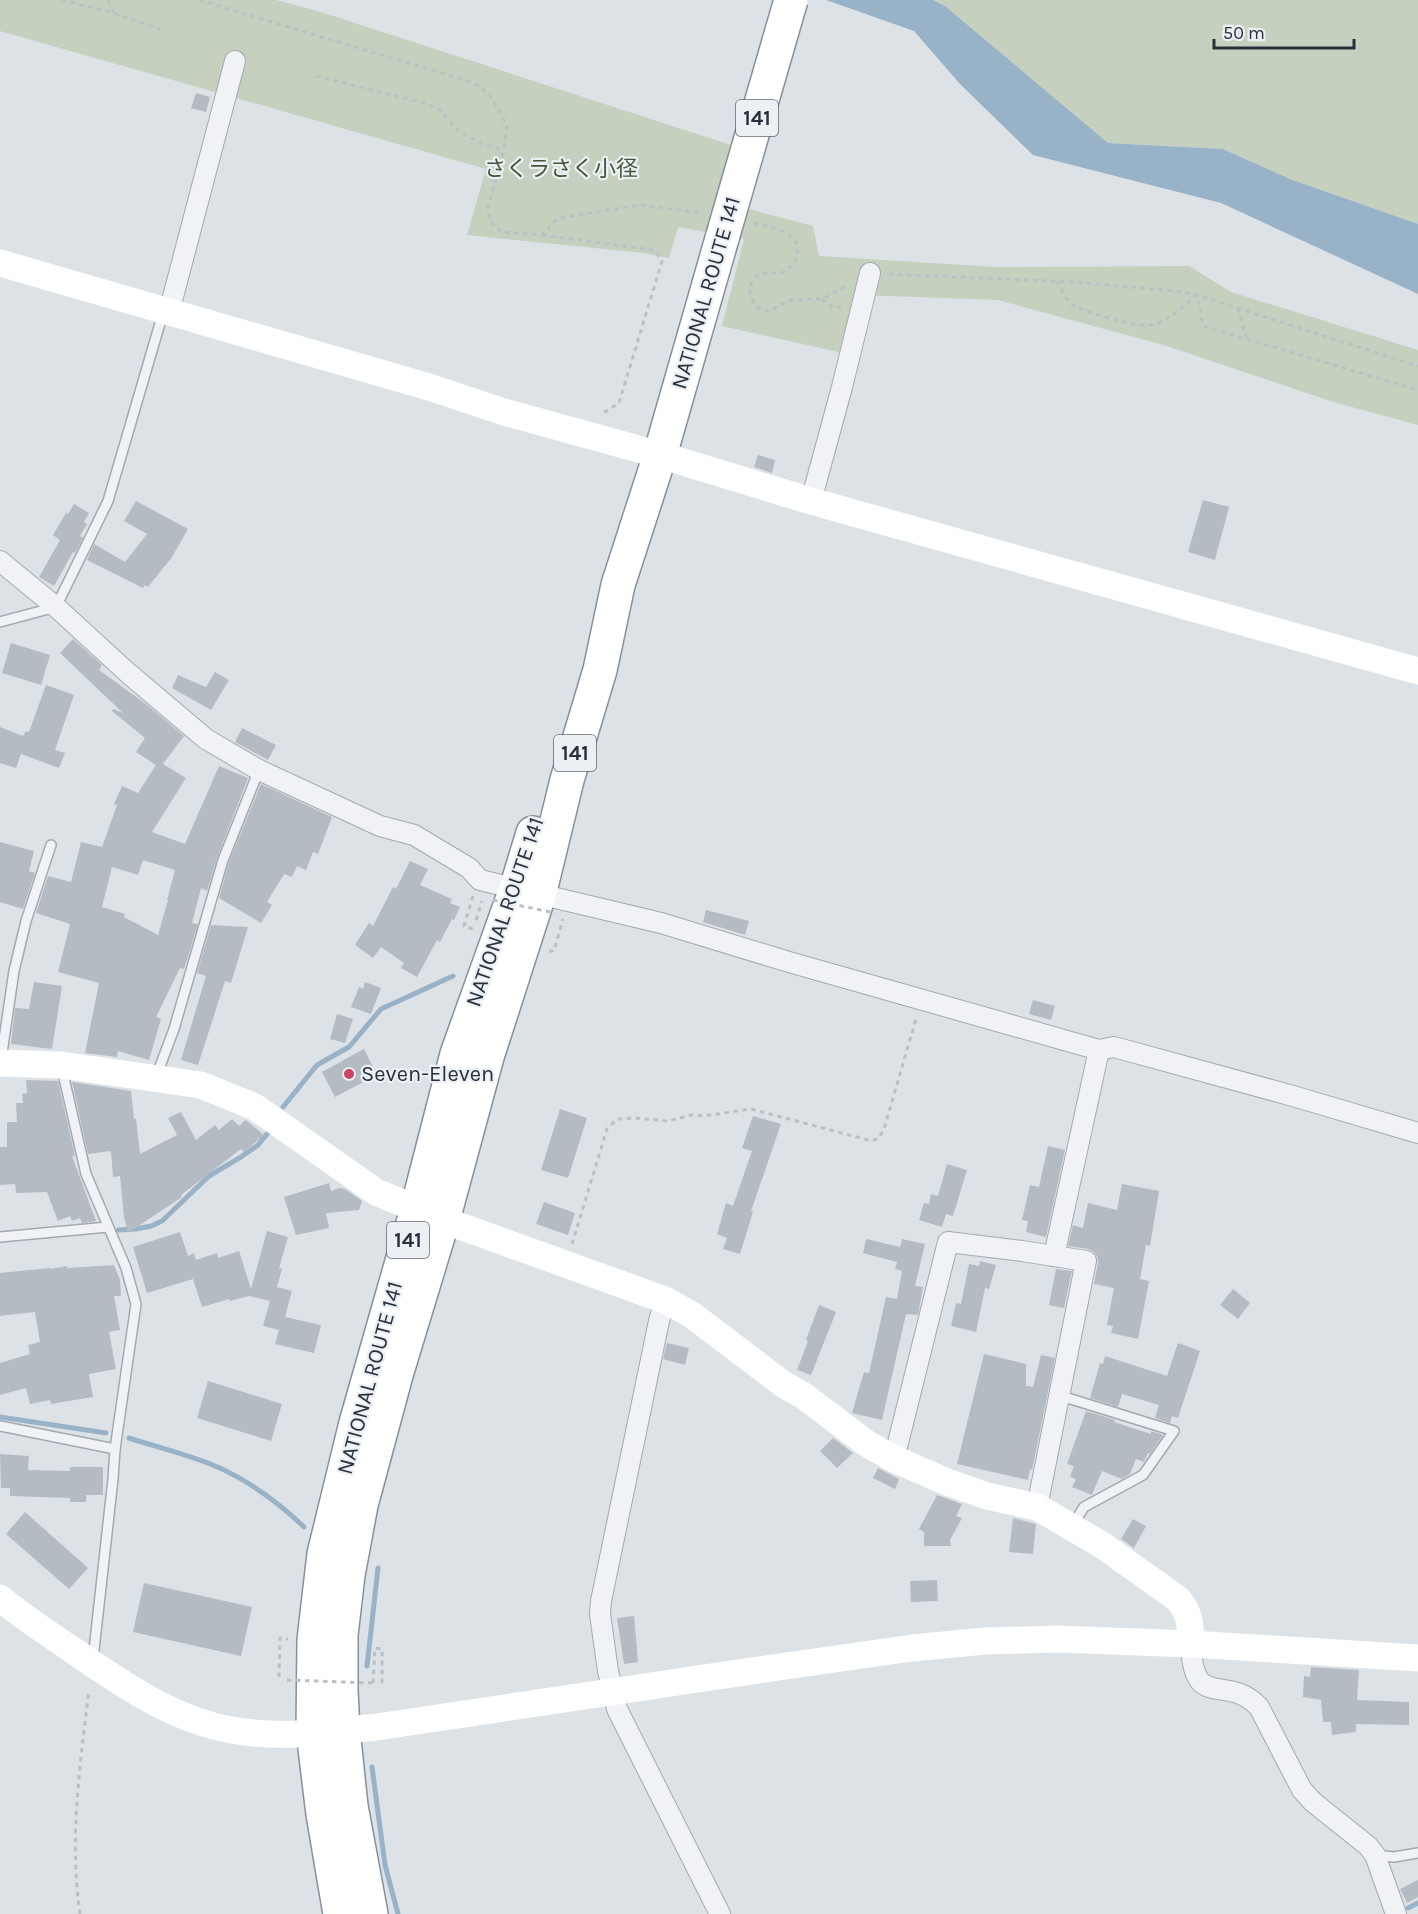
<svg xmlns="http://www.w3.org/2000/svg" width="1418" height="1914" font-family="Karla,'Noto Sans JP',sans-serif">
<rect width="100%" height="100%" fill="#dde2e7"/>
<g fill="#c5d0be">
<path d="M0,0H276L321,12L731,145L715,200L813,226L819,256L996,267L1189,266L1231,292L1418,350V425L1330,401L1167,346L998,300L860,295L843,353L722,326L744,239L678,227L669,258L643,253L467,235L486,169L0,31Z"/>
<path d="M933,0H1418V224L1290,179L1223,149L1108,143L945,6Z"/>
</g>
<path fill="#98b3c7" d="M826,0H933L945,6L1108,143L1223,149L1290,179L1418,224V294L1221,203L1033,155L960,84L914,31Z"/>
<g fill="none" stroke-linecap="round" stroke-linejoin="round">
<g stroke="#98b3c7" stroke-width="5">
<path d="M283,1107L317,1065L349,1047L381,1009L453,976"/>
<path d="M118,1230L136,1229L151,1226L162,1221L209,1176L241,1157L258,1145L271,1129"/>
<path d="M0,1417L106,1433"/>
<path d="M129,1438C157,1447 186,1454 213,1465C246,1479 278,1502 304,1527"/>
<path d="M367,1666L378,1568"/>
<path d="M372,1767L385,1865L398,1914"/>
<path d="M1408,1908L1418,1903"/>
</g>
</g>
<g fill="#b4bbc3" fill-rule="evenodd">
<path d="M196,93L210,97L206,112L191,108Z"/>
<path d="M758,455L775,460L772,473L754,467Z"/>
<path d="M1203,500L1229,507L1215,560L1188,552Z"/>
<path d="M136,501L188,529L172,557L148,587L145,585L143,588L87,560L94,544L125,562L147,534L124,521Z"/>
<path d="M74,504L89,513L84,522L87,524L80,536L83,538L75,553L73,552L54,586L39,577L60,540L53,535L66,513L68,514Z"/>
<path d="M73,639L102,665L99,670L146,704L184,736L163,764L186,778L152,832L185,844L219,766L248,778L217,858L207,891L201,888L192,923L198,924L184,969L180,968L156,1017L161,1019L149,1060L118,1051L117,1057L85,1053L99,983L58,972L70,924L36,913L48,876L71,882L81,842L102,847L117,805L114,804L122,786L138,793L156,765L136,752L145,738L112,711L113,709L123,713L60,653ZM143,860L175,870L167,900H168L158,935L124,917L125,914L102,907L112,867L138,875Z"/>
<path d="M11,643L50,655L41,685L2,673Z"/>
<path d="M215,672L229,680L211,710L172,688L178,675L206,687Z"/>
<path d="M46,685L74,695L55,750L65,753L59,768L21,754L16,768L0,763V727L23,736L26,731L29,732Z"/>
<path d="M242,728L276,745L268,760L235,742Z"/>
<path d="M261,784L332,817L318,854L313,852L306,870L297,866L292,877L284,874L267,902L272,905L261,923L219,898L229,862Z"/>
<path d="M0,842L34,851L29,871L35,873L23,909L0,902Z"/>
<path d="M410,861L428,869L420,885L452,899L450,903L460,907L454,920L452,919L440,942L437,940L417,977L401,968L404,963L381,947L373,958L355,945L369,923L373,926L393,887L396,889Z"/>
<path d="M706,910L749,921L745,935L703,922Z"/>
<path d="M211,925L248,927L231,983L225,981L198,1065L181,1060L206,976L197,973Z"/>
<path d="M34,982L62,986L52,1049L11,1044L15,1008L29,1009Z"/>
<path d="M365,982L381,988L371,1014L351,1007L359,987L363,989Z"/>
<path d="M1033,1000L1055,1006L1051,1020L1029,1014Z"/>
<path d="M337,1014L353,1019L345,1043L330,1039Z"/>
<path d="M364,1049L375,1071L369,1074L371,1078L335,1097L322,1072Z"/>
<path d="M26,1080L58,1081L75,1156H72L96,1221L82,1223L80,1218L72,1221L70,1216L58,1221L47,1192L16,1193L15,1184L0,1185V1147H7V1122H17L16,1103H23L22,1094L27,1093Z"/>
<path d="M72,1082L131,1091L134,1119H136L140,1154L177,1135L168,1118L181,1112L196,1140L215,1125L219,1130L232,1119L239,1126L245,1120L247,1121L264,1135L244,1152L241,1149L181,1195L182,1197L128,1233L124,1217L120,1176L113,1177L111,1151L88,1154Z"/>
<path d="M560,1109L587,1118L568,1178L541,1170Z"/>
<path d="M753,1116L781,1124L751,1211L753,1212L740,1254L723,1249L727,1238L717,1234L726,1203L733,1206L752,1151L742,1148Z"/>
<path d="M1048,1146L1065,1150L1046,1237L1026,1232L1028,1221L1022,1220L1030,1185L1039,1187Z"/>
<path d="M947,1164L967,1170L953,1216L946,1214L942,1227L919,1220L924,1203L929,1204L931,1194L938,1196Z"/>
<path d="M329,1183L331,1191L340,1188L345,1189L362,1201L359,1210L326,1213L329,1228L296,1235L284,1197Z"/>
<path d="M1122,1184L1159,1191L1150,1246L1146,1245L1140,1279L1149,1281L1138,1339L1111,1333L1113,1326L1107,1325L1114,1288L1094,1284L1098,1263L1097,1256L1094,1252L1088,1249L1068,1246L1073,1225L1083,1228L1088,1203L1117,1210Z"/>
<path d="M544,1202L575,1213L568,1235L536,1224Z"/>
<path d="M267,1231L288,1237L279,1268L282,1269L277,1287L292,1291L285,1317L321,1325L314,1353L275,1344L279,1330L263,1326L270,1301L249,1296L230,1301L229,1299L202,1307L193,1279L147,1293L133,1247L180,1232L188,1256L194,1253L196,1260L217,1253L218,1258L239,1251L251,1289Z"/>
<path d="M866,1239L900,1247L902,1239L925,1244L915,1286L923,1287L918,1315L906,1314L882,1420L852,1413L864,1372L869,1373L886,1297L897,1299L902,1271L895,1269L897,1262L863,1253Z"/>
<path d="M980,1261L996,1265L989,1289L985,1288L976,1332L951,1326L956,1303L961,1304L969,1264L979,1266Z"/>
<path d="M114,1265L120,1280L121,1296H114L120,1330L109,1332L116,1369L89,1374L93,1397L51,1404L50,1400L30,1404L26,1388L0,1395V1363L30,1354L28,1345L40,1342L35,1312L0,1316V1273L49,1268L50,1269L67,1266V1268Z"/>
<path d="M1056,1269L1072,1271L1064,1308L1049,1305Z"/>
<path d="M1233,1289L1250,1303L1238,1319L1220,1305Z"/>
<path d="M819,1305L836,1312L811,1375L797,1370L808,1341L806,1340Z"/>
<path d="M667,1343L689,1348L685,1365L663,1359Z"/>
<path d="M1178,1343L1200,1351L1178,1418L1172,1416L1170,1423L1155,1418L1159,1405L1122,1394L1118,1407L1090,1398L1100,1363L1103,1364L1105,1356L1167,1376Z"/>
<path d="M984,1354L1026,1364V1386L1033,1387L1041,1355L1055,1358L1032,1470L1030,1469L1028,1480L957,1464Z"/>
<path d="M208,1381L282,1404L271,1441L197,1418Z"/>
<path d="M1086,1411L1115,1420L1114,1422L1151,1434V1431L1163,1435L1150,1454L1148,1453L1144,1462L1136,1459L1130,1474L1125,1477L1122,1479L1102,1471L1092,1495L1072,1487L1076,1479L1070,1477L1074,1466L1067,1464Z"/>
<path d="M833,1438L853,1453L837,1468L820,1451Z"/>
<path d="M0,1454L29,1456L28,1470L70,1471V1467H103V1495H86V1502H70V1498L10,1496V1488H1Z"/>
<path d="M878,1468L899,1479L895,1489L873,1478Z"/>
<path d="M937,1495L962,1504L956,1516L962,1518L950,1540L951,1546H924V1532L919,1529Z"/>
<path d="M25,1512L88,1568L69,1589L6,1534Z"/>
<path d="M1013,1518L1036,1524L1033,1554L1009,1552Z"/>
<path d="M1133,1519L1146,1526L1134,1548L1121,1539Z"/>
<path d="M937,1580L938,1601L911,1602L910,1581Z"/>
<path d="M144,1583L252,1607L241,1656L133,1632Z"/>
<path d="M634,1616L638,1662L624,1664L617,1618Z"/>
<path d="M1311,1667L1359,1670L1357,1700L1409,1702V1725L1356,1724V1732L1332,1735L1331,1722H1323L1321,1700L1303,1697L1304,1676L1310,1677Z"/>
<path d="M1418,1880V1897L1407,1903L1400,1889Z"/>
</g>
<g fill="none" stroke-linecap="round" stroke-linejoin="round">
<g stroke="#a3a9b1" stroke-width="12">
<g id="lane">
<path d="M0,622L56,607L108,501L163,313"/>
<path d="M1,1060L14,971L26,921L51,845"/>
<path d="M62,1069L86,1174L126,1268L136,1304L115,1449L113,1479L93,1659"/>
<path d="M156,1077L174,1029L223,860L259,770"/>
<path d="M0,1237L108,1227"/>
<path d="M1058,1395L1174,1431L1143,1475L1084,1507L1072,1526"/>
<path d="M0,1426L115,1449"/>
<path d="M1375,1855L1394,1857L1418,1853"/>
</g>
</g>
<g stroke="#a3a9b1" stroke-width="22">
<g id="street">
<path d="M169,312L235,61"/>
<path d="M811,501L842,387L870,273"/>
<path d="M0,561L56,607L128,673L206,739L259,770L380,826L414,835L469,868L480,880L661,923L789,962L1099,1050L1114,1047L1293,1096L1418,1133"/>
<path d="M1054,1256L1099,1050"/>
<path d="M665,1300L659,1321L601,1601L600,1614L608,1671L617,1709L720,1914"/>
<path d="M894,1459L948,1242L1022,1251L1086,1261L1037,1507"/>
<path d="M1191,1644C1193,1713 1226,1672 1259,1707L1302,1790L1313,1802L1368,1846L1375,1855L1396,1914"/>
</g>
</g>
<g stroke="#85909d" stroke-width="36">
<g id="highway">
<path d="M340,1914L323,1814L313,1732L314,1640L324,1554L356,1423L417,1209L457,1054L516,889L533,833"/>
<path d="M371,1914L351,1806L343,1730L341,1690V1635L348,1575L361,1505L396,1375L443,1220L487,1057L539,895L567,780L600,670L618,585L660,455L723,235"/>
</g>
</g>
<g stroke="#bcc0c5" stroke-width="3" stroke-dasharray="4.5 4.5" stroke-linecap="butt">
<path d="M62,0L114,13L160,29"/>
<path d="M108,0L114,13"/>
<path d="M199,0L465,80L477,85L489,95L499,110L507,126L504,150L488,207L489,217L494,226L502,232L542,235L555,221L564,217L641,205L703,213"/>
<path d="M316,76L424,103L440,110L458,131L483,144L504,150"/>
<path d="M754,223C770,227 802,231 797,256C796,261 791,267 786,271C779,275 772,271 764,273C752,275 747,289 752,299C755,307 761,310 770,311L786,302L792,300L822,299L847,286"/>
<path d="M542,235L654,250L662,261L619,403L600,415"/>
<path d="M889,274L1074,282L1176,291L1197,295L1418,366"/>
<path d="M1057,281C1061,288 1064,296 1069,302C1077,311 1136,327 1150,325C1167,323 1184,305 1197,295L1203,326L1418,390"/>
<path d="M822,299L833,308L842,307"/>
<path d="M1238,308L1247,340"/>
<path d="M473,896L464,926L473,929L474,926"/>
<path d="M476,920L482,901"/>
<path d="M549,951H554L563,919"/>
<path d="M572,1244L607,1129L617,1119L635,1118L668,1121L692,1115L704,1116L751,1109L872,1141L879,1138L884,1129L916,1019"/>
<path d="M279,1677L280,1638L288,1639"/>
<path d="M373,1683L375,1648L382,1649V1686"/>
<path d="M80,1914C69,1840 80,1764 89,1690"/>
</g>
<use href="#lane" stroke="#f0f2f5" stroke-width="9"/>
<use href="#street" stroke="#f0f2f5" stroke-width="20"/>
<g stroke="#fff" stroke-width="27">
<path d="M0,263L429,387L504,412L660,455L811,501L1418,671"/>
<path d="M0,1063L61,1065L201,1085L255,1107L376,1192L443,1220L665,1300L692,1315L783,1384L804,1396L866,1443L894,1459L947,1482L987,1496L1037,1507L1102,1545L1178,1599C1191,1615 1190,1625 1191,1644L1418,1658"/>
<path d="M0,1598C24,1618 49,1634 74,1651C126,1687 181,1725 245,1732C289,1738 334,1731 377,1727L772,1668L912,1648L985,1641L1058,1639L1191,1644"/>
</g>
<use href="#highway" stroke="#fff" stroke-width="33"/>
<g stroke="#85909d" stroke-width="36" stroke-linecap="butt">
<path id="highway-bridge" d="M723,235L791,0"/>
</g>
<g stroke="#bcc0c5" stroke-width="3" stroke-dasharray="4.5 4.5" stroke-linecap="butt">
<path d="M493,900L555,913"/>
<path d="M287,1680L373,1683"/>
</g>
<use href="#highway-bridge" stroke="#fff" stroke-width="33"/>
</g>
<circle fill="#cb4364" stroke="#ecf0f4" stroke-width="2" cx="349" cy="1074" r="6"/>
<g text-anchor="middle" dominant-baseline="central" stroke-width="4.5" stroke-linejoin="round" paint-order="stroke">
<g fill="#ecf0f4" stroke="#626a74" stroke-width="1.5">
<rect x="736" y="100" width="42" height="36" rx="4.5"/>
<rect x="554" y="735" width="42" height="36" rx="4.5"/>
<rect x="387" y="1222" width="42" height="36" rx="4.5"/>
</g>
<g font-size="21" font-weight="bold" fill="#27313d">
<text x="757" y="118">141</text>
<text x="575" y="753">141</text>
<text x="408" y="1240">141</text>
</g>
<g font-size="22" fill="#3e5834" stroke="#ecf0f4">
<text x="561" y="169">さくラさく小径</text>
</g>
<g font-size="22" fill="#27313d" stroke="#ecf0f4">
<text transform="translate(706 293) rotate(-74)">NATIONAL ROUTE 141</text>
<text transform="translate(505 912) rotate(-71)">NATIONAL ROUTE 141</text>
<text transform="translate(370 1378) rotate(-75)">NATIONAL ROUTE 141</text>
</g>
<g font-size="22" fill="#27313d" stroke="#ecf0f4" text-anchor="start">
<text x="361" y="1074">Seven-Eleven</text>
</g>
</g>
<path d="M1214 39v9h140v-9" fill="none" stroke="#27313d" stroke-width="3"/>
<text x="1223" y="39" font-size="18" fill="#27313d" stroke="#ecf0f4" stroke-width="4.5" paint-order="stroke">50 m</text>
</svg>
